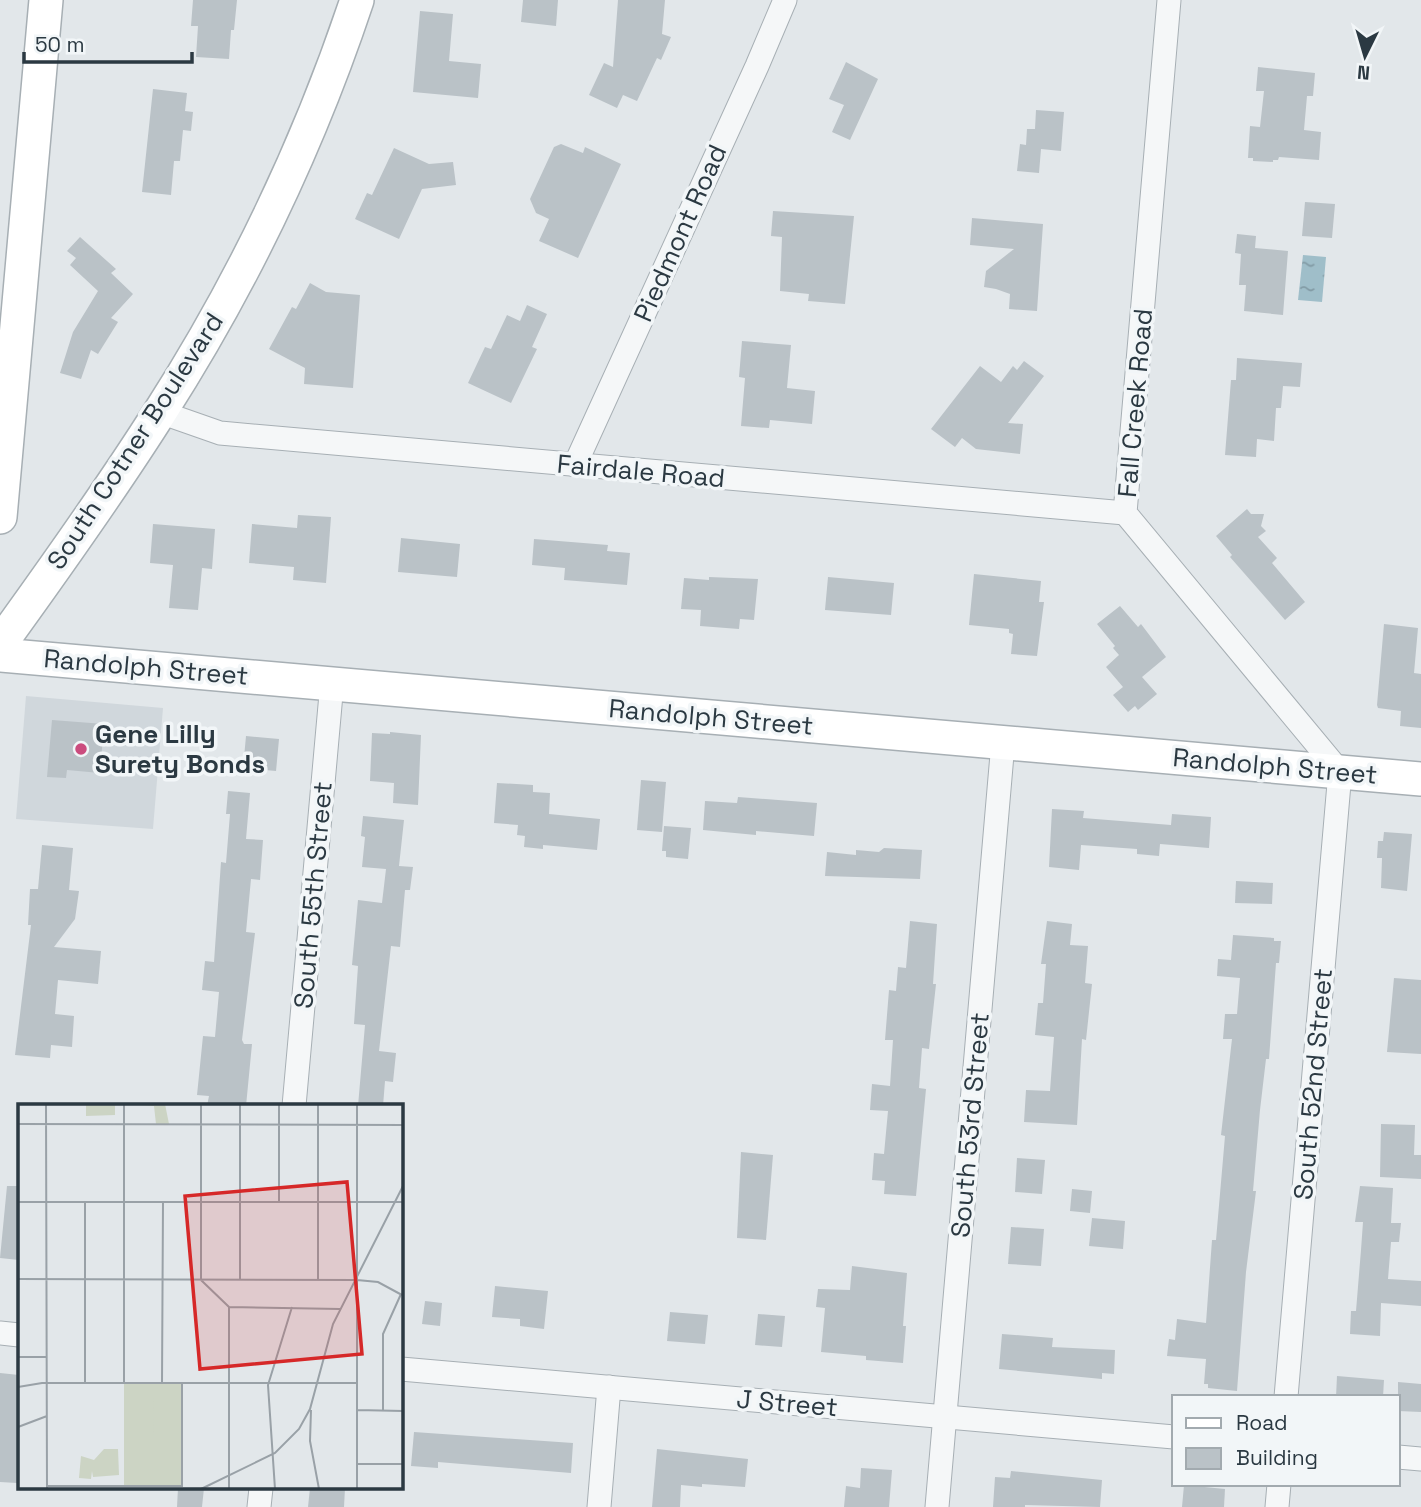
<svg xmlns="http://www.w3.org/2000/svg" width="1421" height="1507" font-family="'Space Grotesk',sans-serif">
<defs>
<pattern id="water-ripples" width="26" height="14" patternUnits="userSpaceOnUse" patternTransform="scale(1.75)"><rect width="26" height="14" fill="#9fbec9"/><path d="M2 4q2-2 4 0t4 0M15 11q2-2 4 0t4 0" fill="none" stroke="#829ba5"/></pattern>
</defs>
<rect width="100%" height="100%" fill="#e2e7ea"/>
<path fill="#d0d7dc" d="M26,696L163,708L153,829L16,819Z"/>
<path fill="url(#water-ripples)" d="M1303,255L1326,257L1322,302L1298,300Z"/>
<g fill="#bac2c7">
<path d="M193,0H237L234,30H231L229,59L196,57L198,26H191Z"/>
<path d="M523,0H558L556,26L521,22Z"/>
<path d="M618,0H665L662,34L671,37L661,60L657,58L637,101L623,95L617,108L589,95L604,63L613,67Z"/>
<path d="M420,11L453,14L449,61L481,64L478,98L413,92Z"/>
<path d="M846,62L878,79L850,140L832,132L844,105L829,99Z"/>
<path d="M1258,67L1315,73L1313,96H1307L1304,130L1321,132L1319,160L1279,157L1278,160H1273V162L1253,161V158H1248L1250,126L1260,127L1264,91H1256Z"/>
<path d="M153,89L187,93L185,111L193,112L191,131L183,130L180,161H174L171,195L142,192Z"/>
<path d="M1036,110L1064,112L1061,151L1041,149L1039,173L1017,171L1020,144L1026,145L1027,129H1035Z"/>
<path d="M561,144L583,153L585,147L621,164L578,258L539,241L549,219L536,213L530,199L554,147Z"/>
<path d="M394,148L429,164L453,162L456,185L422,189L399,239L355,219L367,193L372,195Z"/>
<path d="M1305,202L1335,204L1332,238L1302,236Z"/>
<path d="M773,211L854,216L845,304L808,301L809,294L780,291L782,237L771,236Z"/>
<path d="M972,218L1043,224L1037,311L1009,309L1010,294L996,289L984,287L986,271L1014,249L970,245Z"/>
<path d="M1237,234L1256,236L1255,248L1288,251L1283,315L1244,311L1246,285H1239L1241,254L1235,253Z"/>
<path d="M80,237L116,269L111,273L133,294L111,318L118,322L98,354L91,350L81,379L60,373L73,332L98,291L70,265L76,258L67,251Z"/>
<path d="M310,283L326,292L360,295L353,388L304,384L305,368L269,349L292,307L296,309Z"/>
<path d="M527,305L547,314L532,347L537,349L511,403L468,383L485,347L491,349L507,315L520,321Z"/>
<path d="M742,341L791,345L787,388L815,391L812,424L770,420L769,428L741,426L745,378L739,377Z"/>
<path d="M1237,358L1302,363L1300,387L1283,386L1281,408H1276L1274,441L1257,439L1256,457L1225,455L1231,380H1236Z"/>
<path d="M1024,361L1044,376L1008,423L1023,424L1020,454L976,449L962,438L955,447L931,429L980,366L1001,382L1013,366L1017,370Z"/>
<path d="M1247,509L1251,514H1264L1261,526L1266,531L1258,537L1277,558L1272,563L1305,602L1285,620L1230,557L1232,555L1216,536Z"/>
<path d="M298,515L331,517L326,583L293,580L294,567L249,563L252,524L297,528Z"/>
<path d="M153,524L215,529L212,569L202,568L198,610L169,608L173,565L150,563Z"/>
<path d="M401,538L460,544L457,577L398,572Z"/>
<path d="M534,539L608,545L607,551L630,553L627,585L564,580L565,568L532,565Z"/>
<path d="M974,574L1041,581L1039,602H1044L1037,656L1011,654L1013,634L1009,633V629L969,625Z"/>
<path d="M709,577L758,579L754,620L740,619L739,629L700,626L701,610L681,609L684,578L709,580Z"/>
<path d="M828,577L894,583L891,615L825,610Z"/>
<path d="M1120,606L1138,627L1141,624L1166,657L1142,677L1157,694L1138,710L1135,706L1128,712L1113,695L1123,687L1106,667L1119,655L1113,648L1115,646L1097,624Z"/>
<path d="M1384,624L1418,628L1414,673L1421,674V728L1400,726L1401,711L1378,708L1377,705Z"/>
<path d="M52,720L104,724L100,773L67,770L66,778L47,777Z"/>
<path d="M390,732L421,735L418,805L393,803L394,783L370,781L372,733L390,734Z"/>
<path d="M246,736L279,739L276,771L243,768Z"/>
<path d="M641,780L666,782L662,832L637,830Z"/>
<path d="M497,783L533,785V792L550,793L549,814L600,819L597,850L543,845V849L524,847L525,836L517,835L518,825L494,823Z"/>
<path d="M228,791L250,793L246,839L263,840L260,880L251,879L246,932L255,933L242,1040L244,1044H252L246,1106H207L209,1096L197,1095L203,1036L215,1037L219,992L202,990L205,961L214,962L221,862L226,863L230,814H226Z"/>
<path d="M738,797L817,803L814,836L756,831V835L703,830L705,801L737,803Z"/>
<path d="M1052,809L1084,811L1083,818L1171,825L1172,814L1211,817L1209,848L1160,844L1159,856L1137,854V849L1081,845L1079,870L1049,867Z"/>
<path d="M363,816L404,820L399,866L413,867L410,890H405L400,947L391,946L379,1051L396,1053L393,1082L385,1081L383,1106H358L365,1025L354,1024L358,966L352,965L358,900L382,903L386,869L362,867L365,837L361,836Z"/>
<path d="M664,826L691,828L688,859L666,857V851H662Z"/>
<path d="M1384,832L1412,834L1407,891L1381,888L1382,858H1377L1378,841H1383Z"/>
<path d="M42,845L73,848L69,890L79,891L75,919L54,947L101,951L98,984L58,980L55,1014L74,1016L72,1047L51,1045L50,1058L15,1055L31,925H28L30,889H38Z"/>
<path d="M884,848L922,850L920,879L825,876L827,852L856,855V850L879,852Z"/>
<path d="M1236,881L1273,883L1272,904L1235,903Z"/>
<path d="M910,921L937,924L933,984H936L929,1049L922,1048L919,1088L926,1089L916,1196L884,1194L885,1181L872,1180L874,1153L884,1154L888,1111L870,1110L872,1084L890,1086L893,1040H885L889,990L896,991L898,967L906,968Z"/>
<path d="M1047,921L1072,924L1070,945L1088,946L1085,983L1092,984L1086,1040L1082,1039L1077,1125L1024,1122L1026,1090L1050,1091L1054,1037L1035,1035L1038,1003H1043L1046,964H1041Z"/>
<path d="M1233,935L1274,938V941H1281L1279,963H1276L1269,1059H1266L1260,1110L1253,1191H1256L1246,1272L1237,1391L1208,1388V1384H1204L1206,1359L1167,1356L1169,1339L1175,1340L1177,1319L1206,1323L1212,1240H1216L1225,1136L1221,1135L1232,1039H1223L1225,1014H1237L1240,978L1217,976L1218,959L1231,960Z"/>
<path d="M1394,978L1421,980V1054L1387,1052Z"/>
<path d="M1381,1124L1415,1125L1414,1155H1421V1179L1380,1177Z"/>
<path d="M741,1152L773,1155L766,1240L737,1238Z"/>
<path d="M1017,1158L1045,1160L1042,1194L1015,1192Z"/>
<path d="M7,1186H19V1260L0,1258Z"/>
<path d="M1360,1186L1393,1188L1391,1223H1401L1399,1242H1391L1388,1279L1421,1281V1306L1381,1303L1380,1336L1350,1334L1351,1311H1356L1361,1250L1363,1222H1355Z"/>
<path d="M1072,1189L1092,1191L1090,1213L1070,1211Z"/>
<path d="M1092,1218L1125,1221L1123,1249L1089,1246Z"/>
<path d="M1011,1227L1044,1229L1041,1266L1008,1264Z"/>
<path d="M852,1266L907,1273L903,1326H906L903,1363L866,1360V1356L821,1352L825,1308L816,1307L818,1289L850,1290Z"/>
<path d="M495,1286L548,1291L544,1329L520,1326V1319L492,1317Z"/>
<path d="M425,1301L442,1303L440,1326L422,1324Z"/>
<path d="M670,1312L708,1315L705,1344L667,1341Z"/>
<path d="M758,1314L785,1316L782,1347L755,1345Z"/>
<path d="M1002,1334L1053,1338L1052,1347L1115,1350L1114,1374L1102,1373V1379L999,1369Z"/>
<path d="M0,1373L19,1375V1454L17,1483L0,1482Z"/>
<path d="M1337,1376L1384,1380L1383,1397H1336Z"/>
<path d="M1398,1382L1421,1384V1412L1398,1411Z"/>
<path d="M414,1432L573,1443L571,1473L438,1462V1468L411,1466Z"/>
<path d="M657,1449L748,1459L745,1487L702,1484V1487L681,1485L680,1507H652Z"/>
<path d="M861,1468L892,1470L889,1507H844L846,1486L860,1488Z"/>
<path d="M1011,1471L1102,1480L1100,1507L1025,1505V1507H993L995,1477L1010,1478Z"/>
<path d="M1184,1485L1225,1489L1224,1507H1182Z"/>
<path d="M178,1488H204L202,1507H177Z"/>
<path d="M310,1488H345L344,1507H308Z"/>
</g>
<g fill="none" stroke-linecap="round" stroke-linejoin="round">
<g stroke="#a7afb4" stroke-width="25">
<g id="street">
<path d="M1169,0L1125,513L1340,772L1286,1397"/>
<path d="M160,412L220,433L1125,513"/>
<path d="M575,465L757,66L785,0"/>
<path d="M294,1106L332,683"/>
<path d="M0,1333L19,1335"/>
<path d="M401,1369L1174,1437"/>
<path d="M1398,1457L1421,1459"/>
<path d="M259,1507L261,1488"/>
<path d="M599,1507L609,1387"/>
<path d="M937,1507L1003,743"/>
<path d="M1277,1507L1279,1484"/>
</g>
</g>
<g stroke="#a7afb4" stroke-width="36">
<g id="secondary">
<path d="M0,517L46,0"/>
<path d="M0,644C55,568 110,491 160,412C242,284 309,144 357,0"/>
<path d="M0,655L1421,779"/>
</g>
</g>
<use href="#street" stroke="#f5f7f8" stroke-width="23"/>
<use href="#secondary" stroke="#fff" stroke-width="33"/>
</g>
<circle fill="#cb4c7e" stroke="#f2f6f8" stroke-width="2.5" cx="81" cy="749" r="7"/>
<g text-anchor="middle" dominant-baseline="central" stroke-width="7" stroke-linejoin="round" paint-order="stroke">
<g font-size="26" fill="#2b3942" stroke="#f2f6f8">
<text transform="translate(680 233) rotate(-66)">Piedmont Road</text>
<text transform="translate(1135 403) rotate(-85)">Fall Creek Road</text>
<text transform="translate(135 441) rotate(-57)">South Cotner Boulevard</text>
<text transform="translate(641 471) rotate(5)">Fairdale Road</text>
<text transform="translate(146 667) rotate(5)">Randolph Street</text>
<text transform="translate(711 717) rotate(5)">Randolph Street</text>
<text transform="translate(1275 766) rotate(5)">Randolph Street</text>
<text transform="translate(313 895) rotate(-85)">South 55th Street</text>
<text transform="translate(1313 1084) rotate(-85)">South 52nd Street</text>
<text transform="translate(970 1125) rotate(-85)">South 53rd Street</text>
<text transform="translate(787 1403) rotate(5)">J Street</text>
</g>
<g font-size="26" font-weight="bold" fill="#2b3942" stroke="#f2f6f8" text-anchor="start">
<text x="95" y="734">Gene Lilly<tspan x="95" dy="30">Surety Bonds</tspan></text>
</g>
</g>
<g transform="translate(18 1104)">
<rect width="385" height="385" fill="#e2e7ea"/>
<path d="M68,0H97V11L68,12ZM106,0H147L151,20H138L136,2ZM106,279H164V382H106Z" fill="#ccd4c4"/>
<path d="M136,293H157V332H135ZM86,345H100L101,371L75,373L74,367L73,375L61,374L63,352L76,356Z" fill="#ccd4c4"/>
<path fill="none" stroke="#99a1a7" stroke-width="2" d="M28,0L29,385M106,0V279M183,0V176L211,203V385M222,0V176M339,0V385M0,20L385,21M0,98H385M67,98V279M261,98V0M0,175L339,176M300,176V0M339,176L360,178L384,191M211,203L322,205M0,253H29M144,279L145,98M164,279V383M0,283L24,279H339M293,306L292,337L301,385M339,306L385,307M365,306V230L383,190M0,323L29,312M339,360H385M29,382H164M183,385L257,349L281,325L292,305L315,220L385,82M257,385L250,281L274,203"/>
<path fill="#d62828" fill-opacity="0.15" stroke="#d62828" stroke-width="3.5" d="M329,78L344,250L182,265L167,92Z"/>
<rect width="385" height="385" fill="none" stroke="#2b3942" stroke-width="3.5"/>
</g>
<rect x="1172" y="1395" width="228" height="91" fill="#f2f6f8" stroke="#a2aaaf" stroke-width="2"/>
<rect x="1186" y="1418" width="35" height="10" fill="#ffffff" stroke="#a2aaaf" stroke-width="2"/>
<text x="1236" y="1430" font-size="21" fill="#2b3942">Road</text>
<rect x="1186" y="1448" width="35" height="21" fill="#bac2c7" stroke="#a2aaaf" stroke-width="2"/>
<text x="1236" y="1465" font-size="21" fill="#2b3942">Building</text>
<g transform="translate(1365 56) rotate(185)" stroke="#f2f6f8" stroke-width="5" paint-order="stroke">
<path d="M0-5L12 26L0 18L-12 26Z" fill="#2b3942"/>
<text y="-10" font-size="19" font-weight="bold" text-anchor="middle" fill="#2b3942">N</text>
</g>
<path d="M24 52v10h168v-10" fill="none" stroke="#2b3942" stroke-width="3.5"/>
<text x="35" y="52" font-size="21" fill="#2b3942" stroke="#f2f6f8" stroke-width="5" paint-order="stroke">50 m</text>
</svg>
